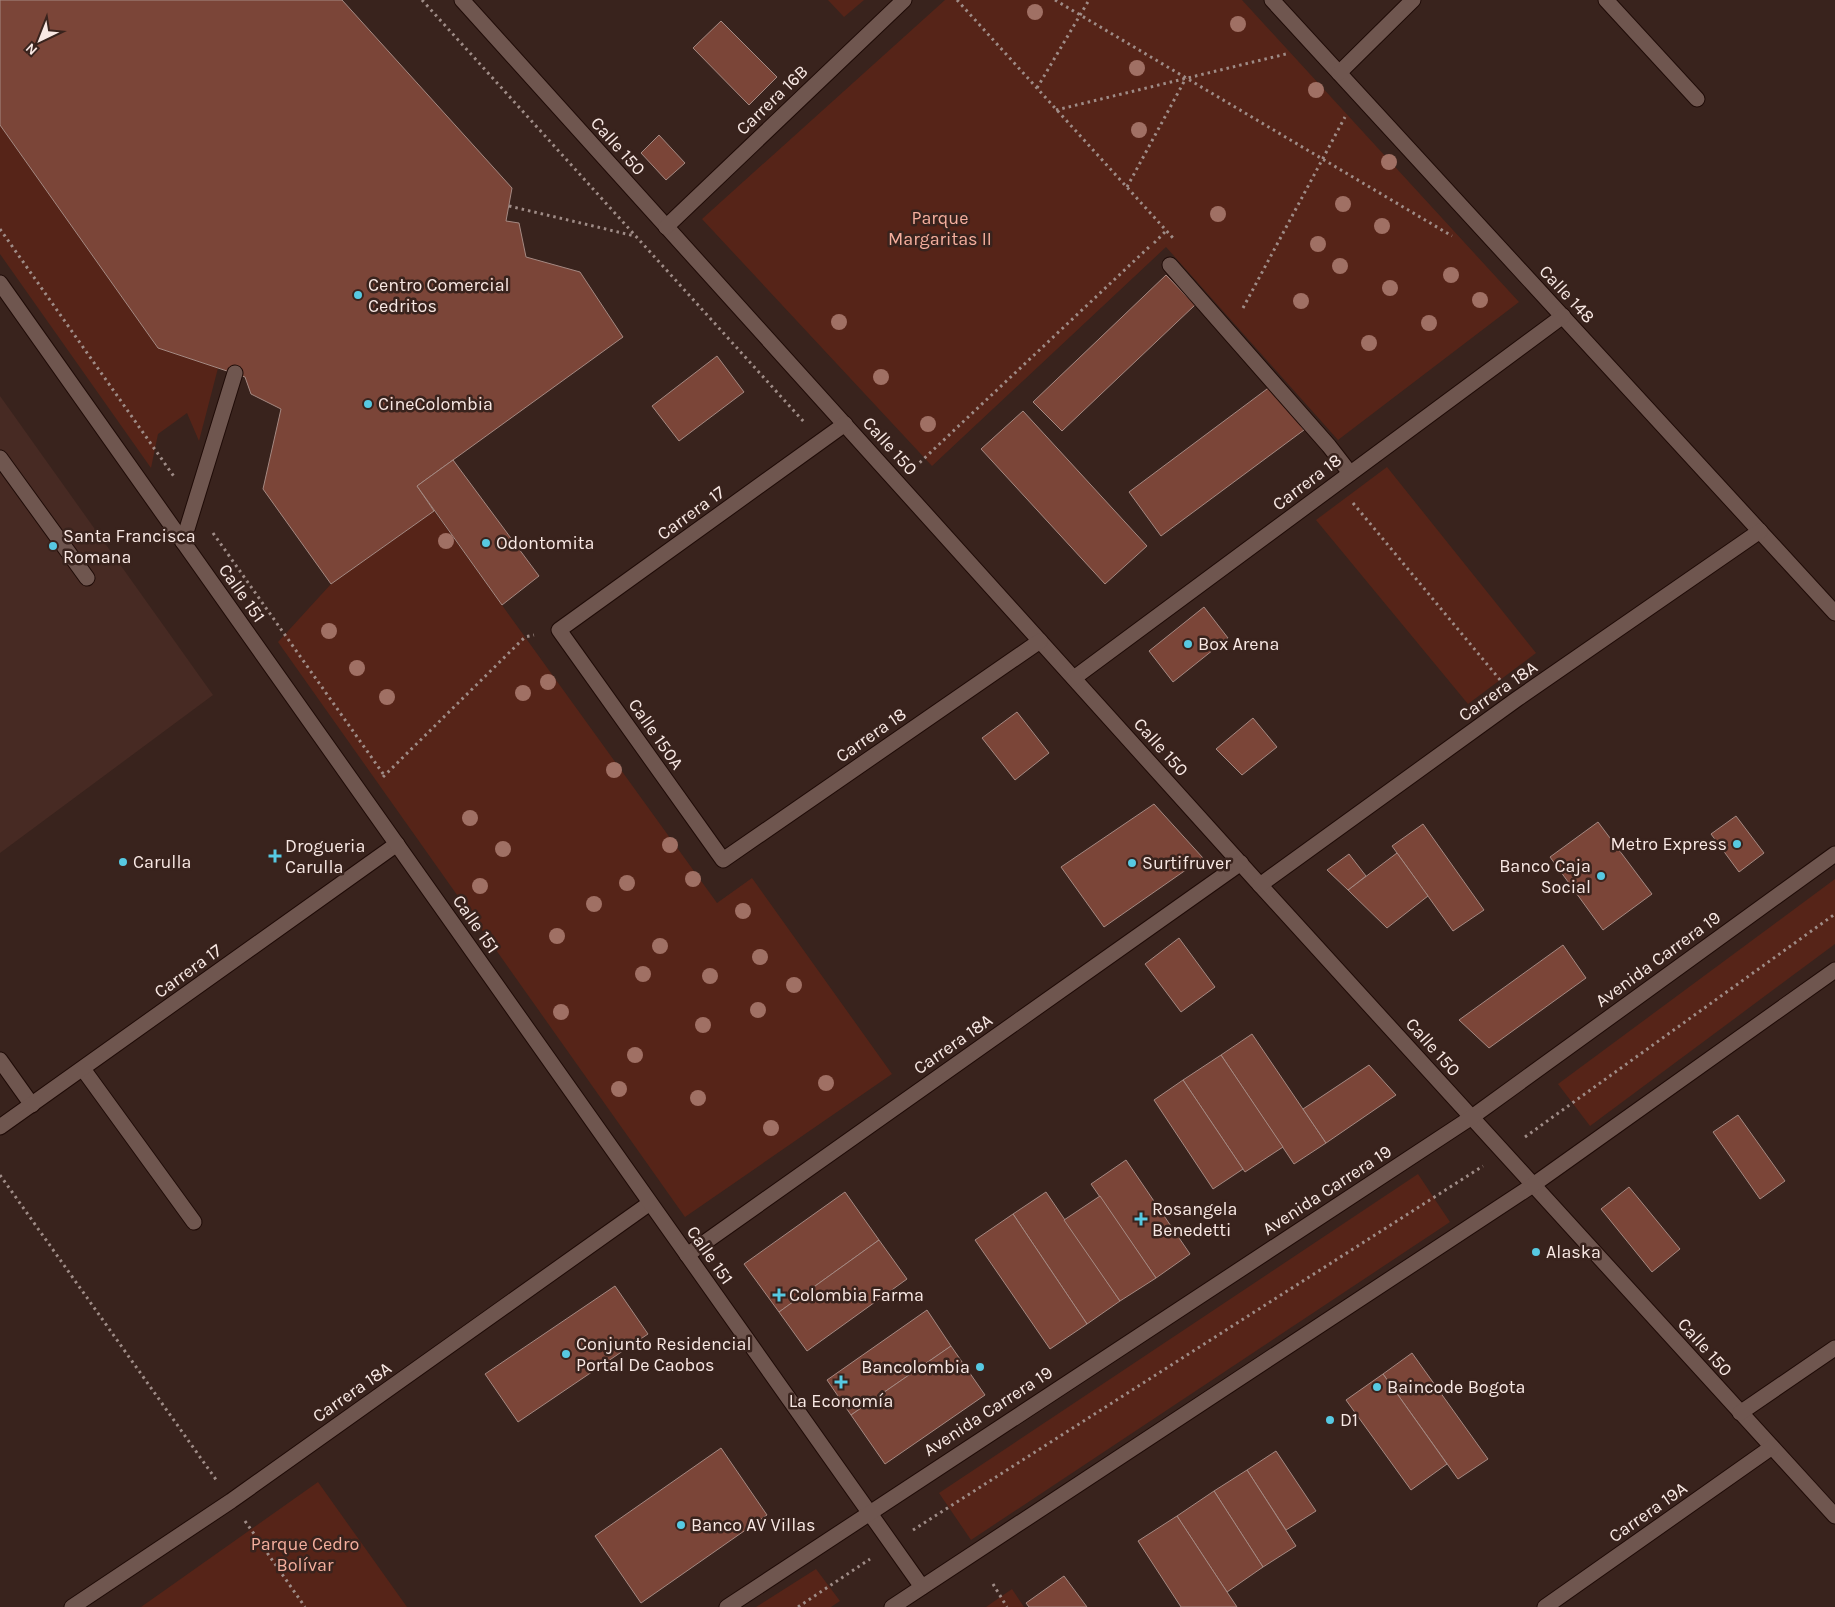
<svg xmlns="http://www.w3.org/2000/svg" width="1835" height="1607" font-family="Karla,sans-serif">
<rect width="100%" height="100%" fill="#39231d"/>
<path fill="#472a23" d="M0,396L213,695L0,853Z"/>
<g fill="#562418">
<path d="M828,0H864L844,17Z"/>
<path d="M945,0H1242L1519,302L1338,440L1166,247L932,466L702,219Z"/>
<path d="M0,125L158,348L218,368L199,441L187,413L158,434L151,468L0,254Z"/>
<path d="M1387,467L1536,653L1468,704L1316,520Z"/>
<path d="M434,511L717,903L752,878L892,1074L685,1217L278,642L331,584Z"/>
<path d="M1835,879V944L1590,1126L1558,1084Z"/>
<path d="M1418,1174L1450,1222L971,1540L939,1493Z"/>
<path d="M318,1482L407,1607H141Z"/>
<path d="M816,1569L840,1601L831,1607H756Z"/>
<path d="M1012,1589L1024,1607H986Z"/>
</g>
<g fill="#7b4538" stroke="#a58982">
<path d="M0,0H342L512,188L506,221L519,223L526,257L580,272L623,337L417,486L434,511L331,584L263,489L281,409L251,394L245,377L158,348L0,125Z"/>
<path d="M721,21L777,77L749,105L693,48Z"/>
<path d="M659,135L685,163L666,180L641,153Z"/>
<path d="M1166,275L1195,305L1062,431L1033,402Z"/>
<path d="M717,356L744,392L679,441L652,406Z"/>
<path d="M1271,386L1304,430L1161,536L1129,492Z"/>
<path d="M1023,411L1147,546L1105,584L981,449Z"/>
<path d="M453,460L539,576L502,605L417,486Z"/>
<path d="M1204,607L1228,638L1173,682L1149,651Z"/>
<path d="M1017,712L1049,753L1015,780L982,738Z"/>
<path d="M1253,718L1277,747L1242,775L1216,749Z"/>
<path d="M1154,804L1203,858L1104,927L1061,867Z"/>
<path d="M1736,816L1764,853L1739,872L1711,834Z"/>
<path d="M1598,822L1652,894L1603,930L1550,857Z"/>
<path d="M1423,824L1484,910L1453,931L1392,846Z"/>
<path d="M1397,853L1428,896L1387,928L1348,890Z"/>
<path d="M1349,854L1366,876L1348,890L1327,870Z"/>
<path d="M1179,938L1215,987L1181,1012L1145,964Z"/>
<path d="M1563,945L1586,978L1489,1048L1459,1020Z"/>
<path d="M1252,1034L1326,1143L1294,1164L1221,1055Z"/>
<path d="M1221,1055L1283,1147L1245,1172L1183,1080Z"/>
<path d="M1369,1065L1396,1095L1326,1143L1303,1109Z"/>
<path d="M1183,1080L1243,1169L1213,1189L1154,1100Z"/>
<path d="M1738,1115L1785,1181L1760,1199L1713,1132Z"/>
<path d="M1126,1160L1190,1254L1156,1278L1091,1184Z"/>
<path d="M1629,1187L1680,1249L1652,1272L1601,1209Z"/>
<path d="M845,1192L879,1240L779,1312L744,1264Z"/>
<path d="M1046,1192L1120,1301L1087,1324L1013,1214Z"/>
<path d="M1100,1196L1156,1278L1120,1301L1064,1220Z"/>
<path d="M1013,1214L1087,1324L1050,1349L975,1240Z"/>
<path d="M879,1240L907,1279L807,1351L779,1312Z"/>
<path d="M615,1286L648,1334L518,1422L485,1374Z"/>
<path d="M927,1310L951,1346L851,1415L827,1380Z"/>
<path d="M951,1346L985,1395L885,1464L851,1415Z"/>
<path d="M1412,1353L1488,1459L1458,1479L1383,1374Z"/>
<path d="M1383,1374L1447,1464L1411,1490L1346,1400Z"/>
<path d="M721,1448L767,1515L641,1603L595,1536Z"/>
<path d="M1276,1451L1316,1511L1286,1530L1247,1470Z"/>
<path d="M1247,1470L1296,1546L1263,1567L1214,1491Z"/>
<path d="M1214,1491L1263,1567L1227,1592L1177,1516Z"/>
<path d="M1177,1516L1227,1592L1237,1607H1181L1138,1541Z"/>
<path d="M1064,1576L1087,1607H1029L1026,1603Z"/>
</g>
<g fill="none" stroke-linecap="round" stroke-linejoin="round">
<g stroke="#1f0b07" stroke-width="17">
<g id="lane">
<path d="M1606,0L1697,99"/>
<path d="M1170,265L1329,446L1350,473"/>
<path d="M0,458L87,578"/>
<path d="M183,542L235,373"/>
<path d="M0,1060L32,1105"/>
<path d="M83,1069L194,1222"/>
</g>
</g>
<g stroke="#1f0b07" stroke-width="17">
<g id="street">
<path d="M462,0L1260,885L1835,1516"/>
<path d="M1272,0L1835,613"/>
<path d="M1339,73L1413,0"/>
<path d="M666,227L904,0"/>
<path d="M845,424L559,630L723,860L1040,641"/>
<path d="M1074,678L1563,316"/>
<path d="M1260,885L1517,699L1760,531"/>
<path d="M0,1127L397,844"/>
<path d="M687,1255L1241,863"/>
<path d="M1740,1413L1835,1348"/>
<path d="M72,1607L231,1501L650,1203"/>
<path d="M1545,1607L1772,1447"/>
</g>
</g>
<g stroke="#1f0b07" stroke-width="17">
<g id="secondary">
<path d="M0,283L922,1587"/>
<path d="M727,1607L1472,1117L1835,854"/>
<path d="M892,1607L1533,1185L1835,970"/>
</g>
</g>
<g stroke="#9f8c87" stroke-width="3" stroke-dasharray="2.5 4" stroke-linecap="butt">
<path d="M422,0L804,422"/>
<path d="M957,0L1173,238"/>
<path d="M1055,0L1452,236"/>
<path d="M1037,88L1089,0"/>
<path d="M1056,110L1286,54"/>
<path d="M1127,187L1186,78"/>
<path d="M509,206L635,236"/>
<path d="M0,229L175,478"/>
<path d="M1154,243L1166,231"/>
<path d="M1243,308L1345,117"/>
<path d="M915,467L1149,247"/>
<path d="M1353,503L1501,681"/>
<path d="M213,533L384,775"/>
<path d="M383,777L525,637L534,635"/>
<path d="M1525,1137L1835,914"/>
<path d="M0,1175L217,1481"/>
<path d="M245,1521L305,1607"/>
<path d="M913,1530L1483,1166"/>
<path d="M993,1584L1007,1607"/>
<path d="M798,1607L870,1559"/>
</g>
<use href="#lane" stroke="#6f564f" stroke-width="15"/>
<use href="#street" stroke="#6f564f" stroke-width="15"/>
<use href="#secondary" stroke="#6f564f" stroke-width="15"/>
</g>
<g fill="#a07064">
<circle cx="1035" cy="12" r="8"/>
<circle cx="1238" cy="24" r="8"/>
<circle cx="1137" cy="68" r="8"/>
<circle cx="1316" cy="90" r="8"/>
<circle cx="1139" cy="130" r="8"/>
<circle cx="1389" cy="162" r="8"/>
<circle cx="1343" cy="204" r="8"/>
<circle cx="1218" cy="214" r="8"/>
<circle cx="1382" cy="226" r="8"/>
<circle cx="1318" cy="244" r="8"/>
<circle cx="1340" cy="266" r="8"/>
<circle cx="1451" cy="275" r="8"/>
<circle cx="1390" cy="288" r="8"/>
<circle cx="1480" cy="300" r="8"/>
<circle cx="1301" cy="301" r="8"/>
<circle cx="839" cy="322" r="8"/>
<circle cx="1429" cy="323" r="8"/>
<circle cx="1369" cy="343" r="8"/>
<circle cx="881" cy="377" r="8"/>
<circle cx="928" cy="424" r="8"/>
<circle cx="446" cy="541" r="8"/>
<circle cx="329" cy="631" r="8"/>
<circle cx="357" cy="668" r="8"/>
<circle cx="548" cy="682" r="8"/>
<circle cx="523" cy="693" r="8"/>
<circle cx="387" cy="697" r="8"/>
<circle cx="614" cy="770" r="8"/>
<circle cx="470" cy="818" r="8"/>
<circle cx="670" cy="845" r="8"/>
<circle cx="503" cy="849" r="8"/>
<circle cx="693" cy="879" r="8"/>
<circle cx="627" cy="883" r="8"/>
<circle cx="480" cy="886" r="8"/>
<circle cx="594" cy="904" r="8"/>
<circle cx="743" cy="911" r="8"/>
<circle cx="557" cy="936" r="8"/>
<circle cx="660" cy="946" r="8"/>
<circle cx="760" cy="957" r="8"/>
<circle cx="643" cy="974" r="8"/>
<circle cx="710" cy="976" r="8"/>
<circle cx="794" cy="985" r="8"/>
<circle cx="758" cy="1010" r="8"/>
<circle cx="561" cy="1012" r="8"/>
<circle cx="703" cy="1025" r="8"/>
<circle cx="635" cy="1055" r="8"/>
<circle cx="826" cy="1083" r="8"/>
<circle cx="619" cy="1089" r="8"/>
<circle cx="698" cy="1098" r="8"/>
<circle cx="771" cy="1128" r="8"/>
</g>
<g fill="#57c9e2" stroke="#39231d" stroke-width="2">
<circle cx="358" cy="295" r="5"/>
<circle cx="368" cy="404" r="5"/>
<circle cx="486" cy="543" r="5"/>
<circle cx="53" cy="546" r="5"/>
<circle cx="1188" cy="644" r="5"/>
<circle cx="1737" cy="844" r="5"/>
<path d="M272.5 848.5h5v5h5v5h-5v5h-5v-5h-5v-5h5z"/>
<circle cx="123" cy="862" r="5"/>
<circle cx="1132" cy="863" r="5"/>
<circle cx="1601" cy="876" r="5"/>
<path d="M1138.5 1211.5h5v5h5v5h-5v5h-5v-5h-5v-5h5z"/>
<circle cx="1536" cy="1252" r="5"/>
<path d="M776.5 1287.5h5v5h5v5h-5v5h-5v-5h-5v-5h5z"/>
<circle cx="566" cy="1354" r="5"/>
<circle cx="980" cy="1367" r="5"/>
<path d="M838.5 1374.5h5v5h5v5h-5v5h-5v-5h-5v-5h5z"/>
<circle cx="1377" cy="1387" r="5"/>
<circle cx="1330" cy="1420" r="5"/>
<circle cx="681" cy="1525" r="5"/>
</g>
<g text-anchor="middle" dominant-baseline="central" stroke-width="5" stroke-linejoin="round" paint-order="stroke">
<g font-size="18" fill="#f8e8e4" stroke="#39231d">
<text transform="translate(772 100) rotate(-44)">Carrera 16B</text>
<text transform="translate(618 146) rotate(48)">Calle 150</text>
<text transform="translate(1567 294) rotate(47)">Calle 148</text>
<text transform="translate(890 446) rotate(48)">Calle 150</text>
<text transform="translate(1307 482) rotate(-37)">Carrera 18</text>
<text transform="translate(691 513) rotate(-36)">Carrera 17</text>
<text transform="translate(242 593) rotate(55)">Calle 151</text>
<text transform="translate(1498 691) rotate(-35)">Carrera 18A</text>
<text transform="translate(656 734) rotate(55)">Calle 150A</text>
<text transform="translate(871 735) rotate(-35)">Carrera 18</text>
<text transform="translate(1161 747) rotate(48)">Calle 150</text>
<text transform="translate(476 924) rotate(55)">Calle 151</text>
<text transform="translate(1658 959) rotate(-36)">Avenida Carrera 19</text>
<text transform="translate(188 971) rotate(-36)">Carrera 17</text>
<text transform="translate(953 1044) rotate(-35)">Carrera 18A</text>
<text transform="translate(1433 1047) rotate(48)">Calle 150</text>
<text transform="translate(1327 1190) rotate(-33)">Avenida Carrera 19</text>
<text transform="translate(710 1255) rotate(55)">Calle 151</text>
<text transform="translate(1705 1347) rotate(48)">Calle 150</text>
<text transform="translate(352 1392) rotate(-35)">Carrera 18A</text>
<text transform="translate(988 1411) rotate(-33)">Avenida Carrera 19</text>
<text transform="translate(1648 1512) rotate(-35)">Carrera 19A</text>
</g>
<g font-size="18" fill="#f5af9e" stroke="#39231d">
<text x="940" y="218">Parque<tspan x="940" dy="21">Margaritas II</tspan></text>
<text x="305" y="1544">Parque Cedro<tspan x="305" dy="21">Bolívar</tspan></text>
</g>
<g font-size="18" fill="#f8e8e4" stroke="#39231d" text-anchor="start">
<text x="368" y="285">Centro Comercial<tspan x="368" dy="21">Cedritos</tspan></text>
<text x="378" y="404">CineColombia</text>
<text x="63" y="536">Santa Francisca<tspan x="63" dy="21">Romana</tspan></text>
<text x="496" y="543">Odontomita</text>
<text x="1198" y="644">Box Arena</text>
<text x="1727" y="844" text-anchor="end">Metro Express</text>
<text x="285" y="846">Drogueria<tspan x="285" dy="21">Carulla</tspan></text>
<text x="133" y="862">Carulla</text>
<text x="1142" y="863">Surtifruver</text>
<text x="1591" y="866" text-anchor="end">Banco Caja<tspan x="1591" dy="21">Social</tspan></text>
<text x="1152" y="1209">Rosangela<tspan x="1152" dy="21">Benedetti</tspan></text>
<text x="1546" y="1252">Alaska</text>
<text x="789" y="1295">Colombia Farma</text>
<text x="576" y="1344">Conjunto Residencial<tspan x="576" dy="21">Portal De Caobos</tspan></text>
<text x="970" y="1367" text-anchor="end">Bancolombia</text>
<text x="1387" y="1387">Baincode Bogota</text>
<text x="841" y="1401" text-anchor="middle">La Economía</text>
<text x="1340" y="1420">D1</text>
<text x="691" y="1525">Banco AV Villas</text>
</g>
</g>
<g transform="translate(40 40) rotate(223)" stroke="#39231d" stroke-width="4" paint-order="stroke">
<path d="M0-4L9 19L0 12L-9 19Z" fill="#f8e8e4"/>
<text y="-8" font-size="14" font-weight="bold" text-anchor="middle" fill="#f8e8e4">N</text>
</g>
</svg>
